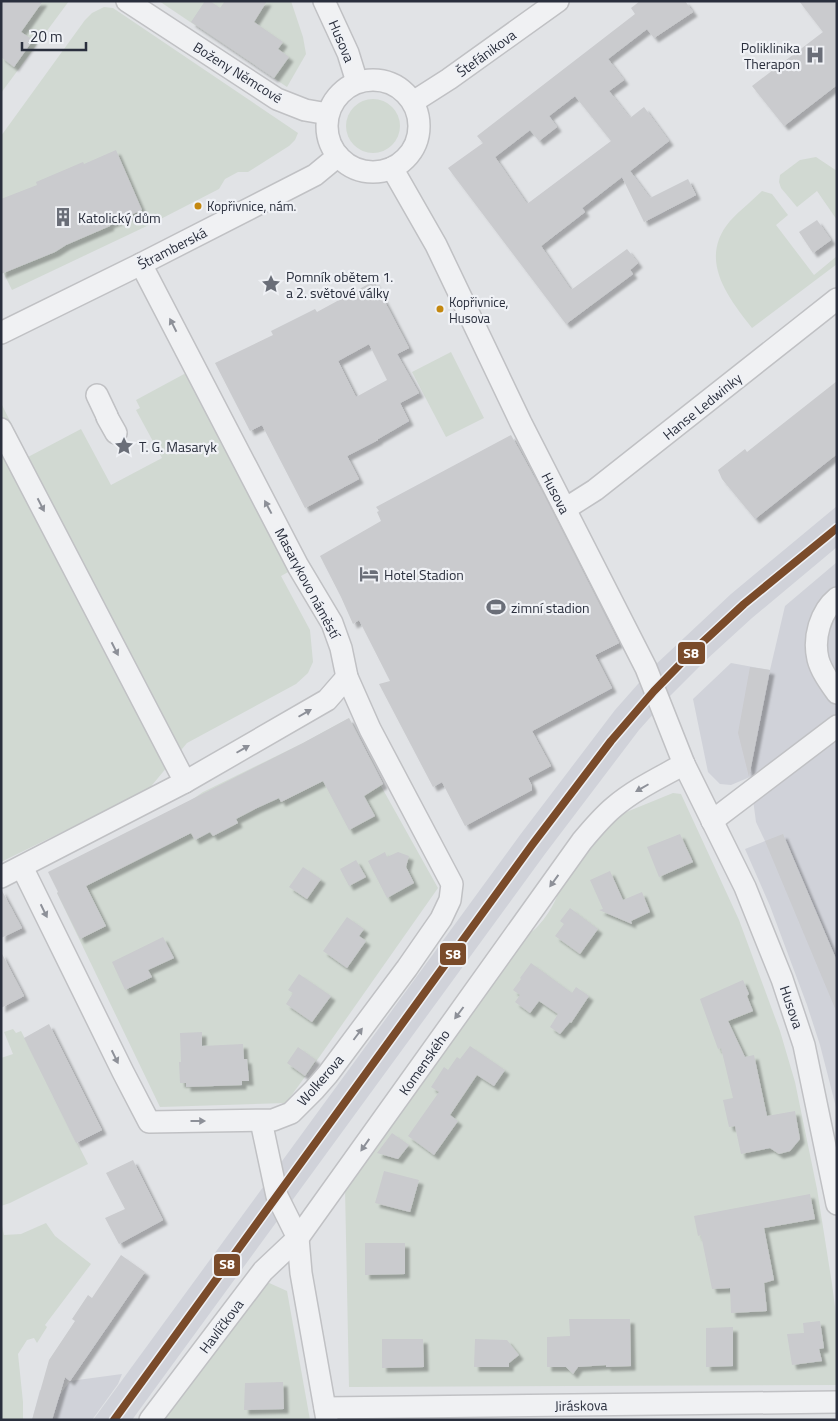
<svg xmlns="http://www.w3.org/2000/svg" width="838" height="1421" font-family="'Titillium Web',sans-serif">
<defs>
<filter id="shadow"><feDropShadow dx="4.5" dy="4.5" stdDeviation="1" flood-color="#0004"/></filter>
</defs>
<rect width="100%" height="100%" fill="#e1e3e6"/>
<g fill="#d0d2d9">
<path d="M837,506V547L752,618L706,660L665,701L639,730L545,854L132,1420H93L520,835L615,710L653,667L731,594Z"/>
<path d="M837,562V1111L820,1045L807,1005L770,906L745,849L765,841L756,822L750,777L731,785L720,784L708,772L693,699L731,663L770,670L785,606Z"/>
<path d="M122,1374L118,1384L92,1420H32L40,1390L59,1396L70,1381Z"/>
</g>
<g fill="#d1d9d2">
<path d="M1,1H69L1,93Z"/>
<path d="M159,1H291L303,37L306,54L287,87Z"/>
<path d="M104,7L113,8L298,133L295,140L289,146L248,172H238L225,179L219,189L149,225L12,290L1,268V136L85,20L92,13Z"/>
<circle cx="373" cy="126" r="27"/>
<path d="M816,157L837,171V220L817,191L797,207L781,188L779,182L780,175L800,160Z"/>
<path d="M762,191L772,194L788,215L776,225L814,275L837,256V264L752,328C727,296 698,259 730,221C740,210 752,201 762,191Z"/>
<path d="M451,352L484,418L446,437L412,372Z"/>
<path d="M186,373L290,571L281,576L310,630L313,662L308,673L296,684L187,743L148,790L1,862V403L28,457L81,429L111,485L162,458L136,410L140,408L136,400Z"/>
<path d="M349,718L383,785L381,786L438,888L320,1056L286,1103L160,1107L57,893L203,792L303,743Z"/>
<path d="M673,793L681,794L739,920L780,1031L795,1082L817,1189L832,1284L837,1322V1385L349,1387L345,1188L526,935C538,931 555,905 558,893L606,828L619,815Z"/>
<path d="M13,1029L16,1033L21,1031L88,1164L10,1203L1,1206V1058L13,1054L4,1032Z"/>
<path d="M1,1221L4,1235L21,1234L46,1223L55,1236L91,1264L45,1325L47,1327L37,1343L34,1338L27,1340L18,1354L23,1402V1420H1Z"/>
<path d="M267,1282L287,1291L310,1420H164Z"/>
</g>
<g fill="#cacbce" fill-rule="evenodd" filter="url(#shadow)">
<path d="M1,1H43L21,32L33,40L14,67L1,57Z"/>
<path d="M205,1H210L220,8L225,1H267L254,22L283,42L278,49L289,57L274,78L191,22Z"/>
<path d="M640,1H685L693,12L654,38L647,29L608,59L624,80L609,91L630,118L644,107L669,141L630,171L650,198L688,179L696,195L644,222L622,177L582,208L585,212L541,246L571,290L627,249L638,263L630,270L633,274L566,324L448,168L483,143L477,136L635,14L631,8ZM575,96L611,141L527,204L495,157L530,130L539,141L557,127L549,116Z"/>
<path d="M799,1H837V85L784,126L752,86L823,32Z"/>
<path d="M116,150L142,210L109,224L110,226L66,245L55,252L1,274V199L37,185L36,182L83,162L84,164Z"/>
<path d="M817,220L831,240L813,253L799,232Z"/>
<path d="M374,281L409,348L397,354L419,393L400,403L409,421L378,439V440L347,456L359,479L305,508L262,425L250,431L215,363L273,335L271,331L315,309L317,312ZM369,344L387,380L356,397L338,361Z"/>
<path d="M837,381V454L755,519L722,479L718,470L745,449L747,452Z"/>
<path d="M511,435L544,495L619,643L595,655L612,688L532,731L551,766L528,778L532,786V790L465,826L442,782L433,787L379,684L390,681L359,620L353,624L341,597L320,556L381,521L377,512L379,511L376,507Z"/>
<path d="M750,667L770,670L749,777L738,733Z"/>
<path d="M349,718L383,784L364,796L375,816L349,830L323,781L281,802L279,798L257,808L236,819L238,823L213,836L210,832L195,840L191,833L86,886L106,926L80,939L57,893L58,892L48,872L303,743Z"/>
<path d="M680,834L693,862L659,877L647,847Z"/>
<path d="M783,834L837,961V1013L765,841Z"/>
<path d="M385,852L387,857L398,852L409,856L406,867L414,883L387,898L368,861Z"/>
<path d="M356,860L366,877L349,886L340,869Z"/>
<path d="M303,867L321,879L307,899L289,887Z"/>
<path d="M610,871L623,900L642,892L650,912L631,921L632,924L599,910L603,909L590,880Z"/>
<path d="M1,889L22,928L1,938Z"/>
<path d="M570,908L598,929L580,954L555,936L564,924L560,921Z"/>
<path d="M347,917L364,929L359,936L366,941L347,968L323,951Z"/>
<path d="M163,937L174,958L148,970L152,977L125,990L112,962Z"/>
<path d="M1,952L24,996L1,1008Z"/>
<path d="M531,963L572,993L576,987L589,996L571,1023L570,1022L560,1034L550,1027L558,1014L539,1001L530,1013L515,1002L520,995L513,990L521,979L520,978Z"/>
<path d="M299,974L331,996L312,1022L286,1004L293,993L288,990Z"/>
<path d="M743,980L749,994L747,996L753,1011L728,1021L745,1057L754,1055L767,1116L795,1111L800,1139L790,1151L779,1154L770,1148L741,1154L735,1126L729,1127L723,1100L733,1098L721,1048L718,1049L700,999Z"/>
<path d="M49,1024L102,1130L76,1143L24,1038Z"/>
<path d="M202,1032V1046L243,1044L244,1059H247L249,1081H242V1085L186,1087V1083H180L179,1062H181L180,1033Z"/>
<path d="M470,1046L505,1070L494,1086L477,1075L450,1115L458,1121L434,1155L408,1136L439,1092L431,1087L444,1067L448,1070L457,1057L460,1059Z"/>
<path d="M298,1047L316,1060L305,1076L287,1063Z"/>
<path d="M392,1133L409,1145L398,1159L377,1153Z"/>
<path d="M133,1160L163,1220L119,1244L105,1218L125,1209L106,1173Z"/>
<path d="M384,1171L419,1180L410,1212L375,1203Z"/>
<path d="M810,1194L815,1219L764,1228L774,1280L764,1283L767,1311L731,1313L730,1288L712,1289L701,1235L698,1236L694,1216Z"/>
<path d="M365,1243H405V1274L365,1275Z"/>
<path d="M121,1255L145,1272L70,1381L65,1377L52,1420H32L49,1360L75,1321L72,1319L88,1295L92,1298Z"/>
<path d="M569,1319H630L631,1366L606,1367V1365L578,1367L573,1374L566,1367H547V1337L570,1336Z"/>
<path d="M820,1321L824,1348L819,1349L822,1361L792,1365L787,1334L804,1333L803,1323Z"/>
<path d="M733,1327V1366L706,1367V1328Z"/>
<path d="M382,1339H423L424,1367L382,1368Z"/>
<path d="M475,1339L507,1340L519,1355L509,1363V1367H474Z"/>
<path d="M283,1382L284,1409L244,1410L245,1383Z"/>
</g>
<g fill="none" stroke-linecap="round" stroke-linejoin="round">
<g stroke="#c0c1c4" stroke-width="24">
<g id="street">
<path d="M127,1L277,99L305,110L328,114"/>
<path d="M324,1L348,53L357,82"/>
<circle cx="373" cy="126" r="46"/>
<path d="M413,102L449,79L558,1"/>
<path d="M392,168L436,245L521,423L646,668L684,764L745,887L782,979L804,1045L837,1204"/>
<path d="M1,333L141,264L315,175L338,156"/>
<path d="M97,395L107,416"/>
<path d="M107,417L116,433"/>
<path d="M1,429L185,782"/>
<path d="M565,509L595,490L837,299"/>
<path d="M837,598C820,612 813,638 818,659C821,671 830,683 837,693"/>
<path d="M712,821L837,726"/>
<path d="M22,867L123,1072L149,1122L273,1120L291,1113L314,1090L328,1074L407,968L441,919L450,900L452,884L370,729L347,677L341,648L332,623L298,566L141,264"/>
<path d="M1,877L185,782L327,700L347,677"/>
<path d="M261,1121L277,1196L298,1238L301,1273L327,1420"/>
<path d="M325,1408L837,1402"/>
<path d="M150,1420L263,1271L298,1238L582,841C592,829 602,817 614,807C635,789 661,777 684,764"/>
</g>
</g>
<use href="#street" stroke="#f0f1f3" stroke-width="21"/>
<g stroke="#eff1f5" stroke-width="11">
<path id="rail-1" d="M114,1420L532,845L611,741L654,691L690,654L744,604L837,528"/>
</g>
<use href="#rail-1" stroke="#7a4b2a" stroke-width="8"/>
</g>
<defs><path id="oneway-solid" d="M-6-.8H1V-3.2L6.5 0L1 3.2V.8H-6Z" transform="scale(1.25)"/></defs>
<g fill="#8d9098">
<use href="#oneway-solid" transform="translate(173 325) rotate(-117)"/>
<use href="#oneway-solid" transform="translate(41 505) rotate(63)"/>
<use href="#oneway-solid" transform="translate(268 507) rotate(-118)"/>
<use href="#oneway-solid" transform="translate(115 649) rotate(63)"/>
<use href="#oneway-solid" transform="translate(305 713) rotate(-30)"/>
<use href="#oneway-solid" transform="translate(243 749) rotate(-30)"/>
<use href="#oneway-solid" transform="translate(642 788) rotate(150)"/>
<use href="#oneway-solid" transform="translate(554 881) rotate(126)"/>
<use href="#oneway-solid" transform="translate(44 911) rotate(64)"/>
<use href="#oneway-solid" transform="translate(459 1013) rotate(127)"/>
<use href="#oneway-solid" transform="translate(358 1034) rotate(-53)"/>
<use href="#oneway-solid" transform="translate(115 1057) rotate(64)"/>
<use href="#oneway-solid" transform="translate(198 1121)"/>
<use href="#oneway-solid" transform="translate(365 1145) rotate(125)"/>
</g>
<defs>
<g id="hospital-bare" transform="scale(1.5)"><path d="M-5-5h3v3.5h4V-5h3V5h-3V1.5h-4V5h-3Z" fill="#6a6e78" stroke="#eff1f5" stroke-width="2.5" paint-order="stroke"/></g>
<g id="building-bare" transform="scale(1.5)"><path d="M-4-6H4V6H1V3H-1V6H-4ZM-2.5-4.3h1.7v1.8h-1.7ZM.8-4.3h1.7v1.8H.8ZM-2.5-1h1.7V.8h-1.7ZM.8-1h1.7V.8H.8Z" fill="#6a6e78" stroke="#eff1f5" stroke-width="2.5" paint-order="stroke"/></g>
<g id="sight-bare" transform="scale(1.5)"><path d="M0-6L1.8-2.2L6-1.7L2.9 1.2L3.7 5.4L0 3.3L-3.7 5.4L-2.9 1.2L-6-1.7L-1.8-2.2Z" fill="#6a6e78" stroke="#eff1f5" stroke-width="2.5" paint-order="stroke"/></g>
<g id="hotel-bare" transform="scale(1.5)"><path d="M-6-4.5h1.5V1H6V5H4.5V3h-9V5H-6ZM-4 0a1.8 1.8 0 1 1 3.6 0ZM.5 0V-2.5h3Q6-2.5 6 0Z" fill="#6a6e78" stroke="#eff1f5" stroke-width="2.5" paint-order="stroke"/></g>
<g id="stadium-bare" transform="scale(1.5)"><path d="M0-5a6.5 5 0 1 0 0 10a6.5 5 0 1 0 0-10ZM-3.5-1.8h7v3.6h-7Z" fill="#6a6e78" stroke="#eff1f5" stroke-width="2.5" paint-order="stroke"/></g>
</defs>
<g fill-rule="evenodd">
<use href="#hospital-bare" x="815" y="55"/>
<use href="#building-bare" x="63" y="217"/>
<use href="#sight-bare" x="271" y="284"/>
<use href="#sight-bare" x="124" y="446"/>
<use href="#hotel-bare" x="369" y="574"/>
<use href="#stadium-bare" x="496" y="607"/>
</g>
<g fill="#c4880f" stroke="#eff1f5" stroke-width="2">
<circle cx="198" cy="206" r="4.5"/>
<circle cx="440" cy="309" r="4.5"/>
</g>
<g text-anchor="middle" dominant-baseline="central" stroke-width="4.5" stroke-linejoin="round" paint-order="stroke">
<g font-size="13" fill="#2a2f3d" stroke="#eff1f5" text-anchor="start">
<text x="207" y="206">Kopřivnice, nám.</text>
<text x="449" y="302">Kopřivnice,<tspan x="449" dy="16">Husova</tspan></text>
</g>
<g font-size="14" fill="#2a2f3d" stroke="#eff1f5">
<text transform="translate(342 41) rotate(67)">Husova</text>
<text transform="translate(486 53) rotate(-36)">Štefánikova</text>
<text transform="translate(238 72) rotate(32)">Boženy Němcové</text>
<text transform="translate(172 248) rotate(-27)">Štramberská</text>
<text transform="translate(702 406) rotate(-39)">Hanse Ledwinky</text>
<text transform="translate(556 493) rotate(63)">Husova</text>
<text transform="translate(308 583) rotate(62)">Masarykovo náměstí</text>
<text transform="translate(792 1007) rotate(71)">Husova</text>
<text transform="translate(424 1062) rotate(-55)">Komenského</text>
<text transform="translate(320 1080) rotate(-49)">Wolkerova</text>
<text transform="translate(221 1326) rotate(-53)">Havlíčkova</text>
<text transform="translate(581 1405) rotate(-1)">Jiráskova</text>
</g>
<g font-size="14" fill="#2a2f3d" stroke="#eff1f5" text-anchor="start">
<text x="800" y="47" text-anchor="end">Poliklinika<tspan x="800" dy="16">Therapon</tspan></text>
<text x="78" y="217">Katolický dům</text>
<text x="286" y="276">Pomník obětem 1.<tspan x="286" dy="16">a 2. světové války</tspan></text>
<text x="139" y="446">T. G. Masaryk</text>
<text x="384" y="574">Hotel Stadion</text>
<text x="511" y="607">zimní stadion</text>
</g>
</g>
<g stroke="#eff1f5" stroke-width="2">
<rect x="677" y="641" width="29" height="24" rx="5" fill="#7a4b2a"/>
<rect x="439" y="942" width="28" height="24" rx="5" fill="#7a4b2a"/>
<rect x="213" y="1253" width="28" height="24" rx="5" fill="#7a4b2a"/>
</g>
<g font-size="14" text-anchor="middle" font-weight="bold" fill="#fff">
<text x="691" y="658">S8</text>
<text x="453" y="959">S8</text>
<text x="227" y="1269">S8</text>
</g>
<rect width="838" height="1421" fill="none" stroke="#2a2f3d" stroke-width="5"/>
<path d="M22 42v8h64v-8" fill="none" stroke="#2a2f3d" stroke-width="2.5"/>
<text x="30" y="42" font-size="15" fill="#2a2f3d" stroke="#eff1f5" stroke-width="4" paint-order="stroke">20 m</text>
</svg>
